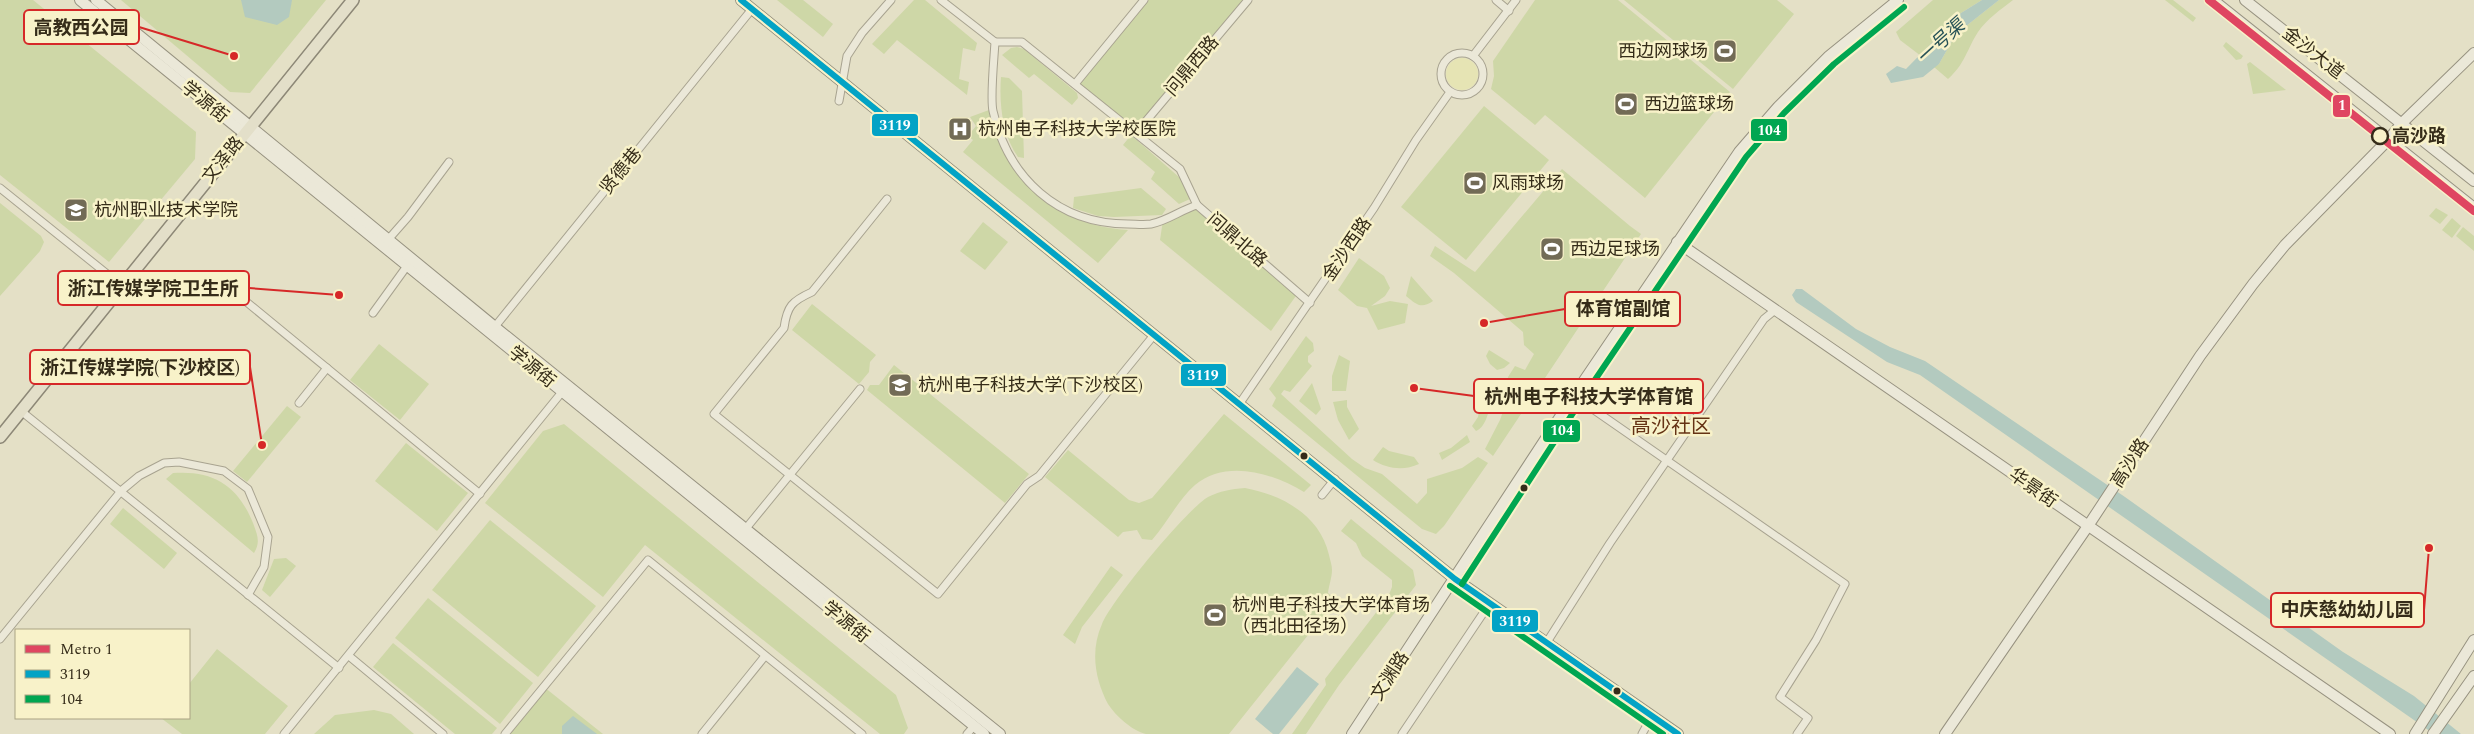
<svg xmlns="http://www.w3.org/2000/svg" width="2474" height="734" font-family="Spectral,'Noto Sans SC',serif">
<rect width="100%" height="100%" fill="#e4e0c6"/>
<circle fill="#e6e4b4" cx="1462" cy="74" r="16"/>
<g fill="#ced7a7">
<path d="M0,0H33L196,132L195,159L109,262L0,175Z"/>
<path d="M121,0H326L250,93L230,92Z"/>
<path d="M777,0H803L833,24L823,37Z"/>
<path d="M914,0H925L977,43L975,51L963,48L959,79L969,82L967,95L897,40L884,54L872,44Z"/>
<path d="M1144,0H1248L1136,133L1075,84Z"/>
<path d="M1535,0H1618L1730,92L1645,198L1545,115L1535,125L1491,89L1494,76L1493,61Z"/>
<path d="M1624,0H1777L1794,14L1733,89Z"/>
<path d="M1933,0H1982L1961,13L1921,56L1900,40L1896,32Z"/>
<path d="M1999,0H2013C2000,10 1987,19 1978,32C1967,49 1965,64 1948,79L1934,67L1939,64L1956,34Z"/>
<path d="M2165,0H2173L2196,18L2193,22Z"/>
<path d="M2226,42L2243,56L2241,59L2236,60L2223,46Z"/>
<path d="M1017,47L1024,49L1077,93L1078,98L1072,105L1034,74L1029,78L1002,55L1011,48Z"/>
<path d="M2250,62L2286,90L2253,94L2247,64Z"/>
<path d="M1001,77L1009,78L1022,91L1024,158L1018,157C1002,135 999,103 1001,77Z"/>
<path d="M1484,106L1549,160L1466,260L1401,207Z"/>
<path d="M989,110C1005,181 1055,225 1128,230L1098,263L963,152L973,140L968,136L976,126L970,117Z"/>
<path d="M1131,135L1180,178L1190,199L1179,204L1151,179L1155,172L1123,145Z"/>
<path d="M1562,169L1630,226L1641,234L1493,456L1485,449L1500,420L1505,406L1508,377L1515,366L1525,370L1534,354L1524,345L1523,332L1454,273L1430,256L1435,246L1475,272Z"/>
<path d="M1141,188L1166,209L1162,215L1114,217L1098,216L1073,208L1074,197Z"/>
<path d="M0,203L41,236L44,242L40,251L0,296Z"/>
<path d="M1197,205L1298,293L1271,331L1160,240L1163,220Z"/>
<path d="M2436,208L2448,215L2440,224L2429,216Z"/>
<path d="M2452,218L2461,226L2452,238L2442,230Z"/>
<path d="M983,222L1008,242L985,270L960,251Z"/>
<path d="M2463,227L2474,236V251L2456,236Z"/>
<path d="M1359,258L1384,276L1390,288L1385,296L1371,306L1390,301L1408,304L1405,323L1378,330L1367,308L1357,306L1338,290Z"/>
<path d="M1411,276L1433,301C1421,309 1417,305 1406,296Z"/>
<path d="M812,304L876,355L870,362L869,372L859,384L792,330Z"/>
<path d="M1306,336L1313,343L1314,351L1308,356V362L1312,366L1290,392L1284,390L1281,394L1352,459L1365,468L1382,474L1417,504L1427,493V479L1462,468L1478,457L1488,463L1444,526L1436,534L1422,529L1272,406L1276,398L1269,389Z"/>
<path d="M379,344L429,384L400,420L350,380Z"/>
<path d="M1489,350L1510,363L1504,368L1497,370L1490,364L1486,356Z"/>
<path d="M1339,355L1350,361L1346,391H1332V376Z"/>
<path d="M894,365L1029,474L1005,503L867,390L870,385H879Z"/>
<path d="M1312,383L1321,409L1316,415L1299,401Z"/>
<path d="M1482,396L1491,399C1489,410 1487,426 1476,431L1472,426L1478,417Z"/>
<path d="M1347,400V407L1359,429L1349,440L1338,420L1333,402Z"/>
<path d="M287,406L301,417L247,482L233,471Z"/>
<path d="M1224,414L1311,485L1304,492C1273,473 1226,459 1195,485C1178,500 1167,523 1152,540L1142,539L1137,530L1123,532L1118,537L1045,477L1068,450L1129,500L1139,503L1152,498Z"/>
<path d="M564,424L896,695L908,728L904,734H880L645,545L603,597L485,503L543,431Z"/>
<path d="M1467,435L1470,442L1442,460L1439,453L1451,448Z"/>
<path d="M406,443L468,493L437,531L375,481Z"/>
<path d="M1383,447L1389,451L1414,457L1419,464C1404,471 1387,469 1373,460Z"/>
<path d="M173,473C214,470 238,486 253,523C257,534 261,542 254,553L166,479Z"/>
<path d="M1245,488C1282,495 1320,515 1329,555C1330,560 1332,565 1332,570C1332,577 1329,585 1328,593L1336,600L1229,734C1210,734 1192,734 1172,734C1164,734 1154,734 1146,734C1132,731 1115,715 1108,704C1095,679 1090,651 1102,624C1112,600 1186,510 1208,497C1220,491 1231,489 1245,488Z"/>
<path d="M123,508L177,553L164,569L110,524Z"/>
<path d="M1351,519L1413,570L1416,585L1339,685L1306,734H1292L1326,685L1325,679L1388,597L1392,587V580L1362,556L1356,543L1341,531Z"/>
<path d="M490,520L596,606L538,677L432,590Z"/>
<path d="M286,558L296,566L270,597L262,590L274,559Z"/>
<path d="M1111,566L1123,575L1082,627L1075,644L1063,635Z"/>
<path d="M428,598L533,683L500,724L395,638Z"/>
<path d="M393,643L497,728L492,734H455L373,667Z"/>
<path d="M217,649L288,706L265,734H182L161,718H189V684Z"/>
<path d="M544,687L603,734H505Z"/>
<path d="M374,710L391,714L414,734H314L335,715Z"/>
</g>
<g fill="#b3cabf">
<path d="M241,0H292L289,17L277,25L245,17Z"/>
<path d="M1982,0H1999L1956,34L1939,64L1923,77L1891,83L1886,74L1897,66L1906,69L1961,13Z"/>
<path d="M1796,289H1802L1856,329L1890,347L1925,361L2125,497L2343,652L2414,696L2461,734H2434L1920,375L1887,362L1796,302L1792,295Z"/>
<path d="M1297,667L1319,684L1279,734H1273L1255,719Z"/>
<path d="M573,716L597,734H562V726Z"/>
</g>
<g fill="none" stroke-linecap="round" stroke-linejoin="round">
<g stroke="#a8a390" stroke-width="9">
<g id="street">
<path d="M941,0L995,42C994,59 990,98 993,111C1008,178 1058,224 1128,224C1135,224 1144,225 1151,224C1167,221 1181,210 1197,205L1310,303"/>
<path d="M1496,0L1509,11"/>
<path d="M995,42H1022L1180,169L1197,205"/>
<circle cx="1462" cy="74" r="21"/>
<path d="M1473,56L1516,0"/>
<path d="M1075,84L1144,0"/>
<path d="M839,101L847,56L862,33L891,0"/>
<path d="M1136,133L1248,0"/>
<path d="M0,188L122,286"/>
<path d="M887,199L812,292C792,301 787,306 784,328L714,414L938,594L1027,484L1039,476L1154,335"/>
<path d="M386,242L408,217L449,162"/>
<path d="M215,276L480,494"/>
<path d="M373,313L407,266"/>
<path d="M493,329L752,9"/>
<path d="M1574,396L1845,584L1816,640L1780,697L1808,718L1797,734"/>
<path d="M299,403L327,368"/>
<path d="M1240,403L1374,208L1416,140L1450,92"/>
<path d="M21,411L339,668"/>
<path d="M1322,495L1335,479"/>
<path d="M743,532L860,389"/>
<path d="M0,639L121,491L139,476L164,463L179,462L224,471L248,489L268,537L264,567L248,595"/>
<path d="M1547,642L1610,543L1764,319L1775,310"/>
<path d="M349,656L443,734"/>
<path d="M284,734L562,392"/>
<path d="M505,734L648,560L862,734"/>
<path d="M702,734L765,656"/>
<path d="M967,734L974,726"/>
<path d="M1402,734L1490,603"/>
<path d="M1642,734L1652,716"/>
</g>
</g>
<g stroke="#979280" stroke-width="12">
<g id="secondary">
<path d="M80,0L984,734"/>
<path d="M96,0L495,327L1000,734"/>
<path d="M741,0L1455,579L1678,734"/>
<path d="M2213,0L2474,208"/>
<path d="M2245,0L2474,181"/>
<path d="M1677,242L2390,734"/>
<path d="M1352,734L1577,391L1739,152L1778,107L1828,57L1898,0"/>
<path d="M1945,734L2088,526L2200,356L2253,284L2285,245L2389,139L2401,124L2474,53"/>
<path d="M2415,734L2474,640"/>
<path d="M2433,734L2474,676"/>
</g>
</g>
<g stroke="#8d8877" stroke-width="14">
<path id="primary" d="M0,437L353,0"/>
</g>
<use href="#street" stroke="#ebe8d8" stroke-width="7"/>
<use href="#secondary" stroke="#ebe8d8" stroke-width="10"/>
<use href="#primary" stroke="#e3dfc9" stroke-width="11"/>
<g stroke="#f8f2c9" stroke-width="10">
<path id="bus-1" d="M741,0L1455,579L1678,734"/>
</g>
<g stroke="#f8f2c9" stroke-width="10">
<g id="bus-2">
<path d="M1462,584L1584,396L1746,157L1784,113L1834,64L1904,7"/>
<path d="M1450,586L1663,734"/>
</g>
</g>
<use href="#bus-1" stroke="#03a3c5" stroke-width="6"/>
<use href="#bus-2" stroke="#00a651" stroke-width="6"/>
<g stroke="#f8f2c9" stroke-width="11">
<path id="metro-1" d="M2209,0L2474,211"/>
</g>
<use href="#metro-1" stroke="#df4661" stroke-width="8"/>
</g>
<defs>
<g id="stadium-square" transform="scale(1.25)"><rect x="-9" y="-9" width="18" height="18" rx="4" fill="#726b56" stroke="#f8f2c9"/><path d="M0-5a6.5 5 0 1 0 0 10a6.5 5 0 1 0 0-10ZM-3.5-1.8h7v3.6h-7Z" fill="#fff"/></g>
<g id="hospital-square" transform="scale(1.25)"><rect x="-9" y="-9" width="18" height="18" rx="4" fill="#726b56" stroke="#f8f2c9"/><path d="M-5-5h3v3.5h4V-5h3V5h-3V1.5h-4V5h-3Z" fill="#fff"/></g>
<g id="university-square" transform="scale(1.25)"><rect x="-9" y="-9" width="18" height="18" rx="4" fill="#726b56" stroke="#f8f2c9"/><path d="M0-5L7-2L0 1L-7-2ZM-4 1L0 2.5L4 1V4Q0 6-4 4Z" fill="#fff"/></g>
</defs>
<g fill-rule="evenodd">
<use href="#stadium-square" x="1725" y="51"/>
<use href="#stadium-square" x="1626" y="104"/>
<use href="#hospital-square" x="960" y="129"/>
<use href="#stadium-square" x="1475" y="183"/>
<use href="#university-square" x="76" y="210"/>
<use href="#stadium-square" x="1552" y="249"/>
<use href="#university-square" x="900" y="385"/>
<use href="#stadium-square" x="1215" y="615"/>
</g>
<circle fill="#f8f2c9" stroke="#352c19" stroke-width="2.5" cx="2380" cy="136" r="8"/>
<g fill="#352c19" stroke="#f8f2c9" stroke-width="2">
<circle cx="1304" cy="456" r="4.5"/>
<circle cx="1524" cy="488" r="4.5"/>
<circle cx="1617" cy="691" r="4.5"/>
</g>
<g text-anchor="middle" dominant-baseline="central" stroke-width="5" stroke-linejoin="round" paint-order="stroke">
<g font-size="18" fill="#352c19" stroke="#f8f2c9" text-anchor="start">
<text x="1708" y="51" text-anchor="end">西边网球场</text>
<text x="1644" y="104">西边篮球场</text>
<text x="978" y="129">杭州电子科技大学校医院</text>
<text x="1492" y="183">风雨球场</text>
<text x="94" y="210">杭州职业技术学院</text>
<text x="1570" y="249">西边足球场</text>
<text x="918" y="385">杭州电子科技大学(下沙校区)</text>
<text x="1232" y="605">杭州电子科技大学体育场<tspan x="1232" dy="21">（西北田径场）</tspan></text>
</g>
<g font-size="18" fill="#352c19" stroke="#f8f2c9">
<text transform="translate(2313 53) rotate(38)">金沙大道</text>
<text transform="translate(1192 66) rotate(-50)">问鼎西路</text>
<text transform="translate(205 102) rotate(39)">学源街</text>
<text transform="translate(223 160) rotate(-51)">文泽路</text>
<text transform="translate(621 171) rotate(-51)">贤德巷</text>
<text transform="translate(1237 240) rotate(41)">问鼎北路</text>
<text transform="translate(1347 249) rotate(-56)">金沙西路</text>
<text transform="translate(532 367) rotate(39)">学源街</text>
<text transform="translate(2130 463) rotate(-57)">高沙路</text>
<text transform="translate(2033 488) rotate(35)">华景街</text>
<text transform="translate(846 622) rotate(39)">学源街</text>
<text transform="translate(1390 676) rotate(-57)">文渊路</text>
</g>
<g font-size="18" font-weight="bold" fill="#352c19" stroke="#f8f2c9" text-anchor="start">
<text x="2392" y="136">高沙路</text>
</g>
<g font-size="19" font-style="italic" fill="#275257" stroke="#f8f2c9">
<text transform="translate(1941 42) rotate(-42)">一号渠</text>
</g>
<g font-size="20" fill="#653315" stroke="#f8f2c9">
<text x="1671" y="427">高沙社区</text>
</g>
</g>
<path fill="none" stroke="#d62828" stroke-width="2" d="M234 56L139 27M339 295L249 288M1484 323L1565 309M262 445L250 367M1414 388L1474 396M2429 548L2424 610"/>
<g fill="#d62828" stroke="#f8f2c9" stroke-width="2">
<circle cx="234" cy="56" r="5"/>
<circle cx="339" cy="295" r="5"/>
<circle cx="1484" cy="323" r="5"/>
<circle cx="262" cy="445" r="5"/>
<circle cx="1414" cy="388" r="5"/>
<circle cx="2429" cy="548" r="5"/>
</g>
<g fill="#f8f2c9" stroke="#d62828" stroke-width="2">
<rect x="24" y="10" width="115" height="34" rx="5"/>
<rect x="58" y="271" width="191" height="34" rx="5"/>
<rect x="1565" y="292" width="115" height="34" rx="5"/>
<rect x="30" y="350" width="220" height="34" rx="5"/>
<rect x="1474" y="379" width="229" height="34" rx="5"/>
<rect x="2271" y="593" width="153" height="34" rx="5"/>
</g>
<g font-size="19" text-anchor="middle" font-weight="bold" fill="#352c19">
<text x="81" y="34">高教西公园</text>
<text x="153" y="295">浙江传媒学院卫生所</text>
<text x="1623" y="315">体育馆副馆</text>
<text x="140" y="374">浙江传媒学院(下沙校区)</text>
<text x="1589" y="403">杭州电子科技大学体育馆</text>
<text x="2347" y="616">中庆慈幼幼儿园</text>
</g>
<g stroke="#f8f2c9" stroke-width="2">
<rect x="2332" y="94" width="19" height="24" rx="5" fill="#df4661"/>
<rect x="871" y="113" width="48" height="24" rx="5" fill="#03a3c5"/>
<rect x="1750" y="118" width="38" height="24" rx="5" fill="#00a651"/>
<rect x="1180" y="363" width="47" height="24" rx="5" fill="#03a3c5"/>
<rect x="1542" y="419" width="39" height="24" rx="5" fill="#00a651"/>
<rect x="1491" y="609" width="48" height="24" rx="5" fill="#03a3c5"/>
</g>
<g font-size="14" text-anchor="middle" font-weight="bold" fill="#fff">
<text x="2342" y="110">1</text>
<text x="895" y="130">3119</text>
<text x="1769" y="135">104</text>
<text x="1203" y="380">3119</text>
<text x="1562" y="435">104</text>
<text x="1515" y="626">3119</text>
</g>
<rect x="15" y="629" width="175" height="90" fill="#f8f2c9" stroke="#aaa383"/>
<rect x="25" y="645" width="25" height="8" fill="#df4661" stroke="#aaa383"/>
<text x="60" y="654" font-size="15" fill="#352c19">Metro 1</text>
<rect x="25" y="670" width="25" height="8" fill="#03a3c5" stroke="#aaa383"/>
<text x="60" y="679" font-size="15" fill="#352c19">3119</text>
<rect x="25" y="695" width="25" height="8" fill="#00a651" stroke="#aaa383"/>
<text x="60" y="704" font-size="15" fill="#352c19">104</text>
</svg>
